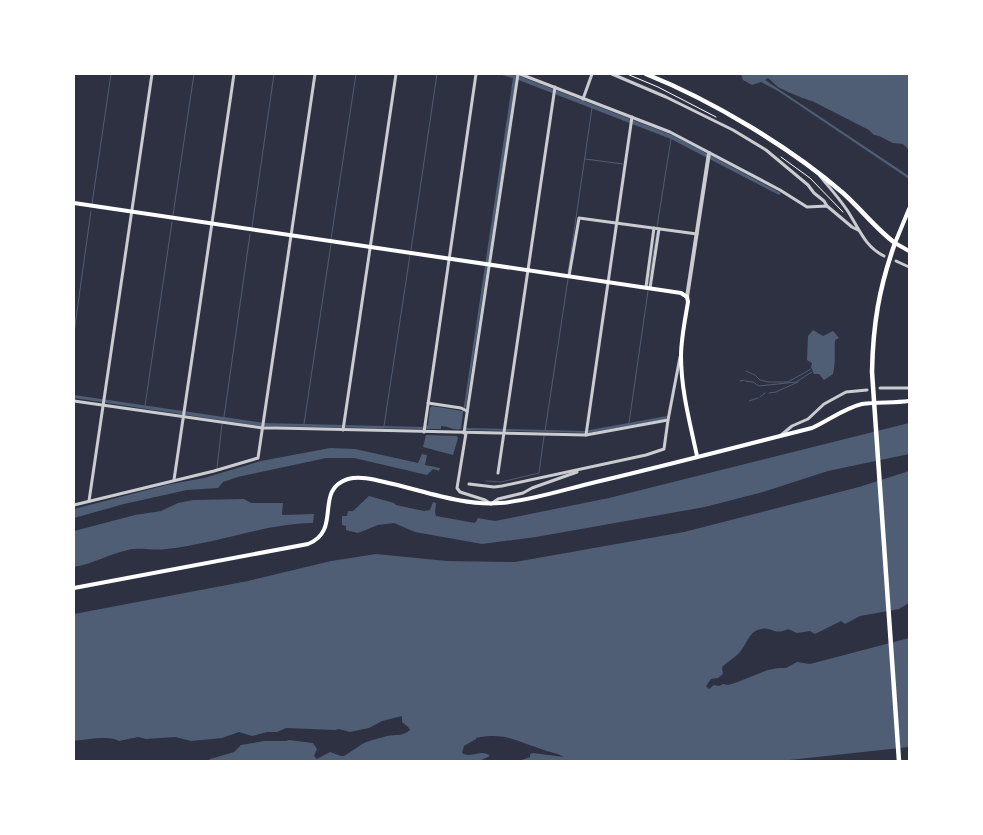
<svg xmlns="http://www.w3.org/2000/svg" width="983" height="835" font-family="'Noto Sans',sans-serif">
<rect width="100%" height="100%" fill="#2d3142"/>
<g fill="#4f5d75">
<path d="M498,74H514L672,135L781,193L779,195L671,139L516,79L466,406L463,412L461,429C454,431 448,426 441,426V429H421L260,426L74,398V395L264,423L422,427L428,425L430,408L432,406L462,411L464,406L513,78Z"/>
<path d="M741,74H909V150L903,144L893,143L879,136L874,135L869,130L812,101C806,100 783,90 778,87C774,84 772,81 768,78L765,80L909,176V179L778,91L761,82L752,85L743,80Z"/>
<path d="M813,330L823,336L833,331L839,338L835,340C834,354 836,360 833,374L824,380L819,374H814L811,367L812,363L807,360L808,336Z"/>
<path d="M667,416L666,419L588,433L466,430V428L584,431Z"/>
<path d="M909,423V454L828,471L763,492L705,507L536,537L482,544L415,532L394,523L378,525L358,533L346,530V526L342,525V516H347L348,511H353L369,496L394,503L396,505L424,511L430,510L433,502L436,503L435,512L436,516L475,523L478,518L495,521L609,498Z"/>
<path d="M426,435L457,436L458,438L453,455L423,447Z"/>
<path d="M330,448L355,449L418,463L422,454L427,455L425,465L440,468L439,471L433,469L427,475L354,458H326L238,477L223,482L218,488L187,490L124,504L74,518V509L166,485L204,478L261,461Z"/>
<path d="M909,471V603L899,609L860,616L845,624L841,621L815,634L810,631L797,633L788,629C774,636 772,626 761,629C749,631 747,644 740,652C735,658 728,661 722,667L723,674L718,678L711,679L706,686L709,689L714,685L719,686L723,684L728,685L735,683L768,670L778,668H786L797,662L810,664L909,638V747L780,761H519L530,757V754L533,753L564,757C558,753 548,752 541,749C516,741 504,732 476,738V739L464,746L462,753C471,759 482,748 490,756L479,761H208L210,759L234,752L241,745L264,741H286L289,740L313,743L317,749L314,756L317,759L330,752L341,756H344C351,752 357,747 364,743C370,740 381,738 387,736C395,734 402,737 410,730L408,727L402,722V716L382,721L369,728L350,732L339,729L335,730L286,728L277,732H267L252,736L239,732L222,738L191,741L175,737L146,739L138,737L119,741C109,735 85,740 74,741V614L248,581L331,561L376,554L447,561L515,562L684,532L859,487Z"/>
<path d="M244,499L251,503H283L282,515L314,514L313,523C263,524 216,544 166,549C153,551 141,547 128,550C109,554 93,564 74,567V531L135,515L161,511L178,503L193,500Z"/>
</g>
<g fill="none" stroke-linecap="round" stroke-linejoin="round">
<g stroke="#4f5d75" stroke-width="1">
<path d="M585,159L623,164"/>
<path d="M92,204L111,74"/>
<path d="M173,215L194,74"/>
<path d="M252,227L274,74"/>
<path d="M657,227L671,139"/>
<path d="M331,239L356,74"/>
<path d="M411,250L437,74"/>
<path d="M568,273L592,108"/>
<path d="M648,285L657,231"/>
<path d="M74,333L91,211"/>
<path d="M746,371L755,375L760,380L769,382H788L811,369"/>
<path d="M740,381L744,380"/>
<path d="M745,381L753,382L759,386L796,382L812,372"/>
<path d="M769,393L776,392L798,382"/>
<path d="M760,397L765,393"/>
<path d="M749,401L758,398"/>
<path d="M145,406L172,222"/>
<path d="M224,417L250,234"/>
<path d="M629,423L648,291"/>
<path d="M304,424L331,244"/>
<path d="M384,426L410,255"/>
<path d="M545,431L568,279"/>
<path d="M217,468L222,424"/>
<path d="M486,481L501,482L539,473L544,436"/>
</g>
<g stroke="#fff" stroke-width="1">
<path d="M627,74L658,87L716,117"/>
<path d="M781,157L810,178L843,212"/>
</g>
<g stroke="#caccd0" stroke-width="3">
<path d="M520,74L670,132L780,190L807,207L827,206L852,227L858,230"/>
<path d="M612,74L666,97L733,130L766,150L808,185L814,193L824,201L827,206"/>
<path d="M583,99L592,74"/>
<path d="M820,176C829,187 839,198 847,210C859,228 864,246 884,256"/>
<path d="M896,261L909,267"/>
<path d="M569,276L579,218L697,234"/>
<path d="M646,287L654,228"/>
<path d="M650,288L659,229"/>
<path d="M880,388H909"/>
<path d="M74,401L263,428H277L586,435L668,420L680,357"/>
<path d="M428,403L461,408L467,411"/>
<path d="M343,430L396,74"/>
<path d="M424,432L476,74"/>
<path d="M464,433L518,74"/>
<path d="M466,433L457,488L460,492L485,500L491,504L498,499L523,493L532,488L577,472"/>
<path d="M586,435L632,117"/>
<path d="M780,436L792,426L808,419L824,404L846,392L867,390"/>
<path d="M498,473L555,87"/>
<path d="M174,480L234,74"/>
<path d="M469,484L494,487L502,486L646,455L664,449L668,420"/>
<path d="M89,501L152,74"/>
<path d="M74,505L214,471L258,458L315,74"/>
</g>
<path stroke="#caccd0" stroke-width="4" d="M687,297L709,153"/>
<g stroke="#fff" stroke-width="4">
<path d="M74,203L681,293L687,297L688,302C685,320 681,339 681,356C681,390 690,423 697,456"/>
<path d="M909,209L895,243L909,251"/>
<path d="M74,588L308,544C343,530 313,490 348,479C362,475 379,481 393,484C427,492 465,506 500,503C530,501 566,489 596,482C668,465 740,446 812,428C829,420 845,408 862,404C878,402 894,403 909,401"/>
</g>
<path stroke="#fff" stroke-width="4.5" d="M646,74C711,100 790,147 843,193C861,209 876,229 895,243C879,288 873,324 872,372L899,761"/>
</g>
<rect width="983" height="835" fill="none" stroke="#ffffff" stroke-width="150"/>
</svg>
